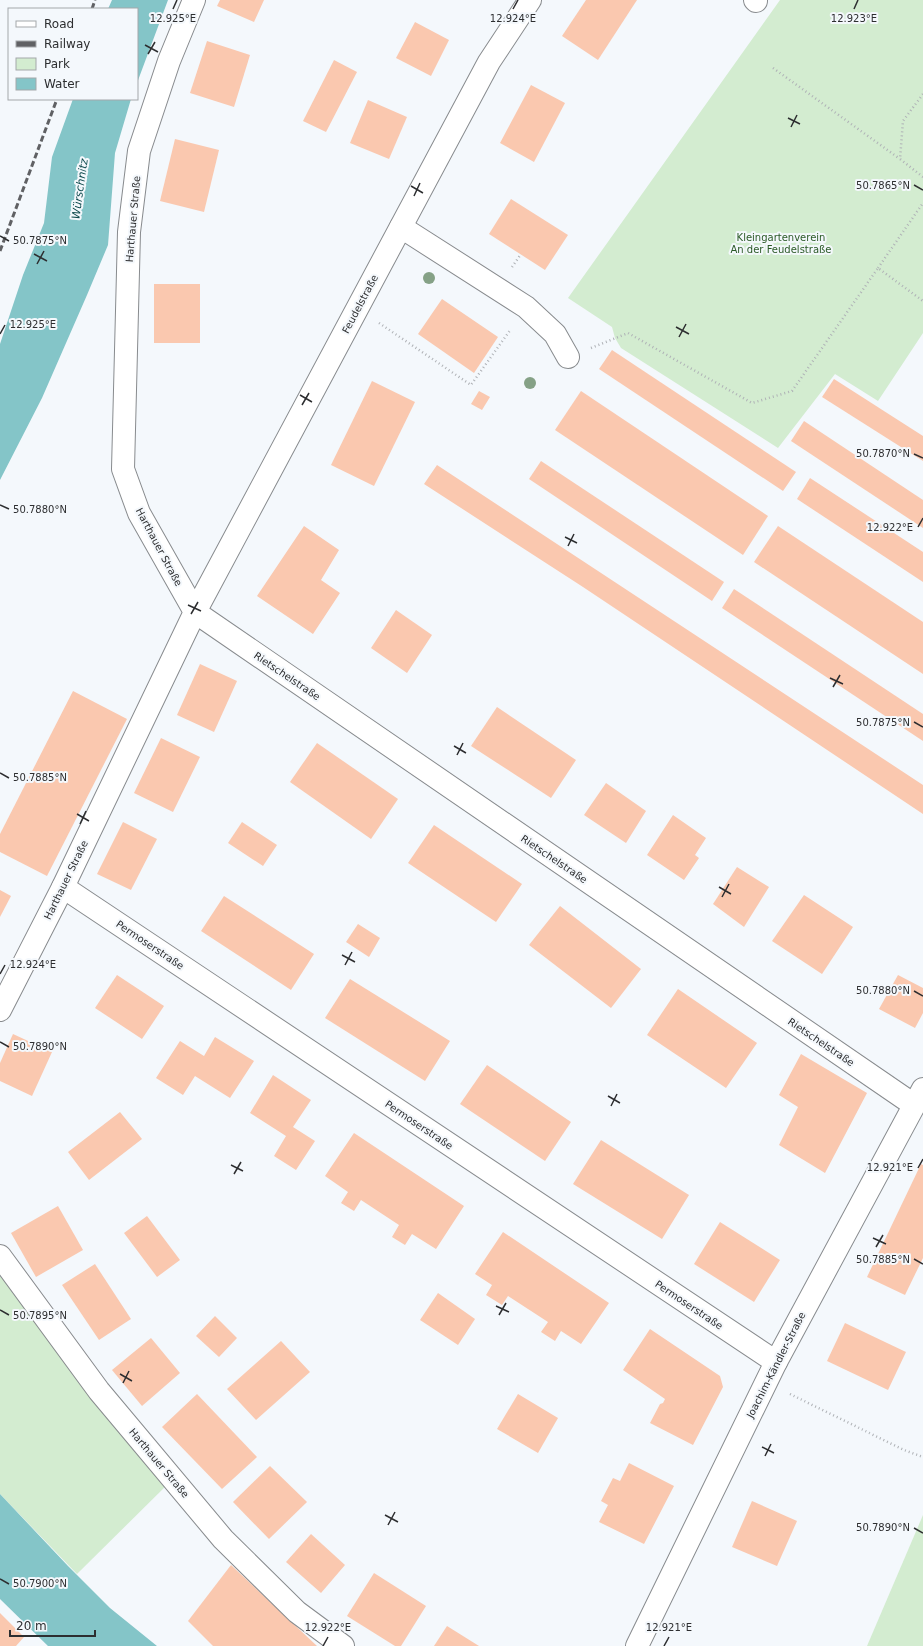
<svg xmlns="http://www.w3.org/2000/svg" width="923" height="1646" font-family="'DejaVu Sans',sans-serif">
<rect width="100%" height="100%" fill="#f4f8fc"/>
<g fill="#d3ecd0">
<path d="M780,0H923V333L878,401L835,374L778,448L621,348L615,338L612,327L568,298Z"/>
<path d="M0,1256L173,1479L77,1574L0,1494Z"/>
<path d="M923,1515V1646H867Z"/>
</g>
<g fill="#84c5c8">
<path d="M112,0H168L137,83V9H108Z"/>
<path d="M73,99H131L115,153L108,245L87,295L42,398L0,480V344L23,275L44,223L52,157Z"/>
<path d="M0,1494L68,1566L110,1608L157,1646H48L0,1599Z"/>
</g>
<g fill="#fac8af">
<path d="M220,0H264L254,22L217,6Z"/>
<path d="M586,0H637L598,60L562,36Z"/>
<path d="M415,22L449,40L431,76L396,58Z"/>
<path d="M207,41L250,55L234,107L190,93Z"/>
<path d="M334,60L357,72L326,132L303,121Z"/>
<path d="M531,85L565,103L534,162L500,143Z"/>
<path d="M368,100L407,117L389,159L350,143Z"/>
<path d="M175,139L219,150L204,212L160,201Z"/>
<path d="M511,199L568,235L545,270L489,234Z"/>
<rect x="154" y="284" width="46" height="59"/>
<path d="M442,299L498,337L474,373L418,334Z"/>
<path d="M612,350L796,472L783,491L599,369Z"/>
<path d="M834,379L923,436V461L822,397Z"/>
<path d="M372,381L415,402L374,486L331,465Z"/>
<path d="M479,391L490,397L482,410L471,404Z"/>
<path d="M581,391L768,516L743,555L555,430Z"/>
<path d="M804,421L923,500V528L791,441Z"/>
<path d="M541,461L724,582L712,601L529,479Z"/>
<path d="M437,465L923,785V814L583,587L424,484Z"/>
<path d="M810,478L923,552V582L797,499Z"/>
<path d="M304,526L339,550L321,580L340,593L313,634L257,596Z"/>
<path d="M778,526L923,622V674L754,562Z"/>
<path d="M734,589L923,714V741L722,608Z"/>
<path d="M396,610L432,635L407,673L371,648Z"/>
<path d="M200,664L237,681L214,732L177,715Z"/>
<path d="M73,691L127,719L47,876L0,852V834Z"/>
<path d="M497,707L576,760L551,798L471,746Z"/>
<path d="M161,738L200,757L173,812L134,793Z"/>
<path d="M317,743L398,799L371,839L290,782Z"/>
<path d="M606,783L646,811L626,843L584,815Z"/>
<path d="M673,815L706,838L695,855L699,858L684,880L647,855Z"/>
<path d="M123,822L157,839L131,890L97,874Z"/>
<path d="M242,822L277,845L263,866L228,843Z"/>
<path d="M434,825L522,884L496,922L408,863Z"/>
<path d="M737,867L769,887L744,927L713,904Z"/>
<path d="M0,890L11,896L0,917Z"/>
<path d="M804,895L853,927L822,974L772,941Z"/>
<path d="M224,896L314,954L291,990L201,931Z"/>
<path d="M560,906L641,969L611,1008L529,945Z"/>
<path d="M358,924L380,938L369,957L346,942Z"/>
<path d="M117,975L164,1006L142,1039L95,1008Z"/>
<path d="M898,975L923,988V1013L915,1028L879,1009Z"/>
<path d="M350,979L450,1041L425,1081L325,1018Z"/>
<path d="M678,989L757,1043L726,1088L647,1035Z"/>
<path d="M13,1034L52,1052L32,1096L0,1081V1063Z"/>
<path d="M215,1037L254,1061L230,1098L195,1076L183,1095L156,1078L180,1041L204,1056Z"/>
<path d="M801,1054L867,1093L825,1173L779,1145L798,1107L779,1095Z"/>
<path d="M487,1065L571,1122L545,1161L460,1104Z"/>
<path d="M273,1075L311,1100L293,1127L315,1141L296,1170L274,1156L286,1136L250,1113Z"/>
<path d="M120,1112L142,1139L89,1180L68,1152Z"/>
<path d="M354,1133L464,1206L436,1249L412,1234L405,1245L392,1237L399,1225L361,1200L354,1211L341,1203L348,1192L325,1176Z"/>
<path d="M601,1140L689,1195L662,1239L573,1184Z"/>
<path d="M921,1164L923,1165V1258L905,1295L867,1277Z"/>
<path d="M58,1206L83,1250L36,1277L11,1233Z"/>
<path d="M147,1216L180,1260L157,1277L124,1233Z"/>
<path d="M720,1222L780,1260L754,1302L694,1264Z"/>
<path d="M503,1232L609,1303L581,1344L561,1331L555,1341L541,1332L548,1322L508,1296L502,1305L486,1295L492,1285L475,1274Z"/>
<path d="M95,1264L131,1319L99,1340L62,1285Z"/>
<path d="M438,1293L475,1319L458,1345L420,1320Z"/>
<path d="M215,1316L237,1338L219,1357L196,1336Z"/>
<path d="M845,1323L906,1352L888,1390L827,1361Z"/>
<path d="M650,1329L720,1376L723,1387L693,1445L650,1423L660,1404L663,1403L665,1399L623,1370Z"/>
<path d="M151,1338L180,1373L142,1406L112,1370Z"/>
<path d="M281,1341L310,1372L256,1420L227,1389Z"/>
<path d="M197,1394L257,1457L222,1489L162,1427Z"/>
<path d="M518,1394L558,1418L538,1453L497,1429Z"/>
<path d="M629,1463L674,1486L644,1544L599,1522L608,1505L601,1501L613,1478L620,1481Z"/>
<path d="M270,1466L307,1502L269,1539L233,1502Z"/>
<path d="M752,1501L797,1521L777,1566L732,1547Z"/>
<path d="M311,1534L345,1565L321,1593L286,1562Z"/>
<path d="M231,1565L317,1646H213L188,1621Z"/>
<path d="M374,1573L426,1606L401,1646H395L347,1616Z"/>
<path d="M0,1613L24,1637L16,1646H0Z"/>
<path d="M447,1626L479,1646H434Z"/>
</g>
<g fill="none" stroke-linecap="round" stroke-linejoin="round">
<g stroke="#888b8e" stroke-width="24">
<g id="minor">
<path d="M530,0L489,62L195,612L914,1105"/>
<path d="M755,0L756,1"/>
<path d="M401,227L526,307L555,334L568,357"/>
<path d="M63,887L776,1362"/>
<path d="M0,1010L63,887L195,612L139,513L123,469L129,232L139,151L169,61L194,0"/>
<path d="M0,1256L99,1391L223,1539L297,1612L343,1646"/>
<path d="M637,1646L776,1362L923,1089"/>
</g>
</g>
<g stroke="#afb2b6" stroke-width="2.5" stroke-dasharray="1 3" stroke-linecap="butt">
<path d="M773,68L900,159"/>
<path d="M923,94L903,121L900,159L923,177"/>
<path d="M512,267L521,254"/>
<path d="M878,268L923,203"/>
<path d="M379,323L471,385L511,329"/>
<path d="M591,348L628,333L752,403L792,391L878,268L923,301"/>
<path d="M790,1394L904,1450L923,1457"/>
</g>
<use href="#minor" stroke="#fff" stroke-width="22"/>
<g stroke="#606164" stroke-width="3" stroke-dasharray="6 3" stroke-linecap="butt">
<path d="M92,9L95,0"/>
<path d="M0,251L57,99"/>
</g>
</g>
<g fill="#85a186">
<circle cx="429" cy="278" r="6"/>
<circle cx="530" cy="383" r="6"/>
</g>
<path fill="none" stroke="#2d2e30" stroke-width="1.5" d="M173,9L177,0M513,9L518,0M854,9L858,0M145,45L158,52M148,54L155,42M788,118L800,124M791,127L797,115M914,185L923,190M411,186L423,193M414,196L420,183M0,236L9,241M34,254L47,261M37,264L44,251M676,327L689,334M0,334L5,325M679,337L686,324M300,395L312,402M302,405L309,393M914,454L923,458M0,505L9,509M918,527L923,518M565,537L577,543M568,546L574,534M188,605L201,611M191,614L198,602M830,678L843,684M833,687L840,675M914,722L923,727M454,746L466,753M457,755L463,743M0,773L9,778M77,814L89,821M80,824L86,811M719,887L731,894M722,897L729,884M342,955L355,962M345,965L352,952M0,974L5,965M914,991L923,996M0,1042L9,1047M608,1096L620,1103M611,1106L617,1094M231,1165L243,1171M918,1168L923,1159M234,1174L241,1162M873,1238L886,1244M876,1247L883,1235M914,1259L923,1264M496,1306L509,1312M0,1310L9,1315M499,1315L506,1303M120,1374L132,1381M123,1383L129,1371M762,1447L774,1453M765,1456L771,1444M385,1515L398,1522M388,1525L395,1512M914,1528L923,1533M0,1579L9,1584M323,1646L328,1637M664,1646L669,1637"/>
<g text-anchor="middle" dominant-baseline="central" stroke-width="4" stroke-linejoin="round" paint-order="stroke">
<g font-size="10" fill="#2d2e30" stroke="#f4f8fc">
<text transform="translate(133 219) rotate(-85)">Harthauer Straße</text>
<text transform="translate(360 304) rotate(-62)">Feudelstraße</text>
<text transform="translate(159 547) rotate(62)">Harthauer Straße</text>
<text transform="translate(287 676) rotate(34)">Rietschelstraße</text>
<text transform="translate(554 859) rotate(34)">Rietschelstraße</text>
<text transform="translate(66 880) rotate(-64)">Harthauer Straße</text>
<text transform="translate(150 945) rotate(34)">Permoserstraße</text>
<text transform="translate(821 1042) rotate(34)">Rietschelstraße</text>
<text transform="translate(419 1125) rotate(34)">Permoserstraße</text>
<text transform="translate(689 1305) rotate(34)">Permoserstraße</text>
<text transform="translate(776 1365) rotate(-63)">Joachim-Kändler-Straße</text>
<text transform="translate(159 1463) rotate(50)">Harthauer Straße</text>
</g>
<g font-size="10" fill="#2a5926" stroke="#f4f8fc">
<text x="781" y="237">Kleingartenverein<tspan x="781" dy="12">An der Feudelstraße</tspan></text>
</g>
<g font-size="11" font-style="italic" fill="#0d494c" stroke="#f4f8fc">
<text transform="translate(80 189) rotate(-82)">Würschnitz</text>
</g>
</g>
<g font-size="10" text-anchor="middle" fill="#2d2e30" stroke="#f4f8fc" stroke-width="4" stroke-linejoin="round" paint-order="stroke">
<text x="173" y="22">12.925°E</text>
<text x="513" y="22">12.924°E</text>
<text x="854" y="22">12.923°E</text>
<text x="883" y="189">50.7865°N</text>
<text x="40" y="244">50.7875°N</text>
<text x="33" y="328">12.925°E</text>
<text x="883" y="457">50.7870°N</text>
<text x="40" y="513">50.7880°N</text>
<text x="890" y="531">12.922°E</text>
<text x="883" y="726">50.7875°N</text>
<text x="40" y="781">50.7885°N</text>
<text x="33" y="968">12.924°E</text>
<text x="883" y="994">50.7880°N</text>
<text x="40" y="1050">50.7890°N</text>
<text x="890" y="1171">12.921°E</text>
<text x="883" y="1263">50.7885°N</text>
<text x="40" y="1319">50.7895°N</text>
<text x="883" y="1531">50.7890°N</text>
<text x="40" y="1587">50.7900°N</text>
<text x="328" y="1631">12.922°E</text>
<text x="669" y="1631">12.921°E</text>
</g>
<rect x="8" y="8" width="130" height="92" fill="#f4f8fc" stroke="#a4a7aa"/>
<rect x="16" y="21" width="20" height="6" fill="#ffffff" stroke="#a4a7aa"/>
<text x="44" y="28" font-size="12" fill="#2d2e30">Road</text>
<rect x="16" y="41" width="20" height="6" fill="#606164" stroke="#a4a7aa"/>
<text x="44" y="48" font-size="12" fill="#2d2e30">Railway</text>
<rect x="16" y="58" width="20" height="12" fill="#d3ecd0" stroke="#a4a7aa"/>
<text x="44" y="68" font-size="12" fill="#2d2e30">Park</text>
<rect x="16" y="78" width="20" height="12" fill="#84c5c8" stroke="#a4a7aa"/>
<text x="44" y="88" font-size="12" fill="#2d2e30">Water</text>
<path d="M10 1630v6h85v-6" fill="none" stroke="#2d2e30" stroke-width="2"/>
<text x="16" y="1630" font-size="12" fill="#2d2e30" stroke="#f4f8fc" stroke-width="3" paint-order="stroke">20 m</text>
</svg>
